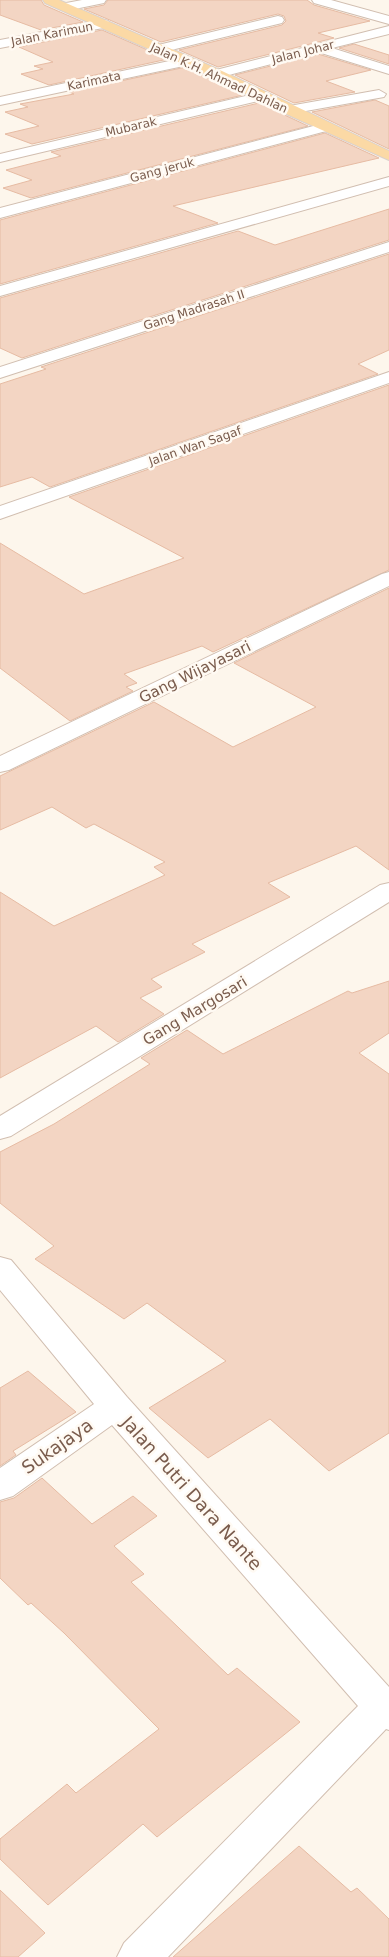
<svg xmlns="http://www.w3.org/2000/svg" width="389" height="1957" font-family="'DejaVu Sans',sans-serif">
<rect width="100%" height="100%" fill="#fdf6ec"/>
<g fill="#f3d5c3" stroke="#e6bba3">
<path d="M0,0H41L44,5L83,22L41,30L0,15Z"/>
<path d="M108,0H307L314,5L370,21L318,33L334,38L218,67L179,50L282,25L286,21L284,16L278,14L161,42L84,9L104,5Z"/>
<path d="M102,30L168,59L49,85L21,74L43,69L34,66L53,62L19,47Z"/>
<path d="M354,44L389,55V64L339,48Z"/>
<path d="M318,54L371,70L326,81L355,92L294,103L235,75Z"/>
<path d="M186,67L243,95L32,144L5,134L39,126L5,112L28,107L20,104L74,94L69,92Z"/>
<path d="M375,100L389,106V149L312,112Z"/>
<path d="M259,103L308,126L31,198L3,188L32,180L6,170L61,156L51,152Z"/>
<path d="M325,133L379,158L173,206L218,223L0,284V220Z"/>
<path d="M389,209V240L22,358L0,348V298L238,231L275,245Z"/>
<path d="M389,254V350L358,364L378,374L50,487L32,477L0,487V384L46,369L41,367Z"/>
<path d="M389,385V570L213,652L202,646L124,674L137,683L126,687L133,691L70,721L0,668V543L84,594L184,558L69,497Z"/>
<path d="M389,588V870L356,846L268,883L290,897L192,944L205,952L151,979L162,987L140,998L164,1014L118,1042L96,1026L0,1078V892L54,926L165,875L154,867L165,862L94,824L86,828L52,807L0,830V776L154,702L233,747L316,707L234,663Z"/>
<path d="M389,981V1033L359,1053L389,1074V1433L329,1471L270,1419L208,1458L149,1408L226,1361L147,1303L124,1319L35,1259L54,1246L0,1203V1152L54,1124L150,1064L141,1058L187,1030L223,1054L348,991L352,993Z"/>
<path d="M28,1371L76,1412L13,1451L16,1455L0,1466V1388Z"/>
<path d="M42,1478L92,1524L133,1496L157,1516L114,1546L144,1574L131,1582L228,1675L237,1668L300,1722L157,1837L143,1824L48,1905L0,1859V1839L67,1784L76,1793L159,1729L64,1633L31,1603L28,1605L0,1578V1502L14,1498Z"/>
<path d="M299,1846L351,1892L357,1888L389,1919V1957H173Z"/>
<path d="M0,1890L45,1933L18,1957H0Z"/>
</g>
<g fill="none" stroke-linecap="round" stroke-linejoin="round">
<g stroke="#d1beb0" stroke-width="2">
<g id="minor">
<path d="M82,0H106L104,3L65,11L59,7L61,4Z"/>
<path d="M312,0H331L389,16V24L314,3Z"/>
<path d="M278,16L282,17L284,20L282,23L159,53L153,49L154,46Z"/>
<path d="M104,20L108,21L110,24L108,27L0,48V40Z"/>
<path d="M389,26V34L332,48L389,66V74L318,52L217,78L210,74L212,71Z"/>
<path d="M188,57L194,61L193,64L0,105V97Z"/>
<path d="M379,90L386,94L384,97L289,114L282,110L289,106Z"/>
<path d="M262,92L267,93L269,96L267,99L0,162V154Z"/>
<path d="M325,123L332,127L330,130L0,218V208Z"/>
<path d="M389,177V186L0,296V286Z"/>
<path d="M389,242V252L0,378V367Z"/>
<path d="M389,372V383L0,519V506Z"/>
<path d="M389,572V586L9,770L0,772V756L382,574Z"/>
<path d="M389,883V902L11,1136L0,1139V1116L380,885Z"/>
<path d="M0,1257L11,1260L127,1397L389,1687V1730L386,1729L168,1957H117L124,1943L358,1706L112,1425L13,1496L0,1500V1468L94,1404L0,1290Z"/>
</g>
</g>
<g stroke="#dad1cd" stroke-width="2">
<path id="major" d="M43,0H59L222,71L389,151V160L284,113L212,77L45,3Z"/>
</g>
<use href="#minor" fill="#fff" fill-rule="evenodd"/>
<use href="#major" fill="#fbd9a5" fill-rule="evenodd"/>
</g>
<g text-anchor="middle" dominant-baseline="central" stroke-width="5" stroke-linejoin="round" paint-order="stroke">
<g font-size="12" fill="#7a5c4d" stroke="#fffaf3">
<text transform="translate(52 34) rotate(-11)">Jalan Karimun</text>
<text transform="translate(303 52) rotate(-14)">Jalan Johar</text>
<text transform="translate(219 78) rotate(25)">Jalan K.H. Ahmad Dahlan</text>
<text transform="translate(94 81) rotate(-12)">Karimata</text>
<text transform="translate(131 127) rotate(-13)">Mubarak</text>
<text transform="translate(162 170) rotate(-15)">Gang jeruk</text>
<text transform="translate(194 310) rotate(-18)">Gang Madrasah II</text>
<text transform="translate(195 446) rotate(-19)">Jalan Wan Sagaf</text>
</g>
<g font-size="15" fill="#7a5c4d" stroke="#fffaf3">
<text transform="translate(195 672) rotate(-26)">Gang Wijayasari</text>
<text transform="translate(195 1011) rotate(-31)">Gang Margosari</text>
</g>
<g font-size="18" fill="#7a5c4d" stroke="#fffaf3">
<text transform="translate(57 1446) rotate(-35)">Sukajaya</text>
<text transform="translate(192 1493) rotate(48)">Jalan Putri Dara Nante</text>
</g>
</g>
</svg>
